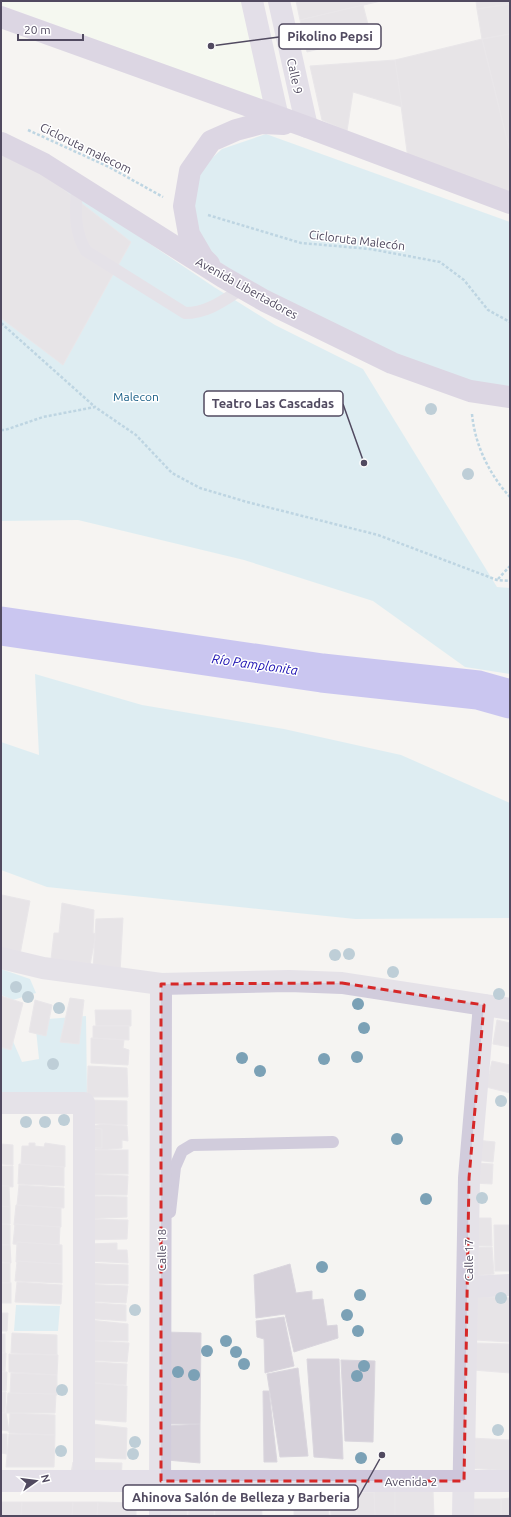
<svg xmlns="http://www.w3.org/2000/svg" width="511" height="1517" font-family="Ubuntu,sans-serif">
<rect width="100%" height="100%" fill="#f5f4f2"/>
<path fill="#f4fdee" d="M1,1H246L268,102L1,5Z"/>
<g fill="#c2e5f1">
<path d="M266,134L510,222V389L462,381L381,348L240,277L213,257L197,231L192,201L201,168L222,149Z"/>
<path d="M1,153L30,163L214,287L275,325L363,369L497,587L510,588V674L465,667L373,601L244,560L78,520L1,521Z"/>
<path d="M35,674L142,705L284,729L401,755L510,803V918L355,919L47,887L1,870V742L39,755Z"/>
<path d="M1,969L30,979L36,993L13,1000L1,995Z"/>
<path d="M86,1016L87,1095L1,1099V1022L5,1023L22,1062L39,1059L35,1020Z"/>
<path d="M16,1305L60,1306L58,1331H14Z"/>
</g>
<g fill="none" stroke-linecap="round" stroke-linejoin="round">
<path stroke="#968fee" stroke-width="39" d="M1,626L322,673L478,690L510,699"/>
</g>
<g fill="#d6d1da" stroke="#dad6de">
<path d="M296,1H381L300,20Z"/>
<path d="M476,1H510V4L477,9Z"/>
<path d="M510,4V34L482,39L477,9Z"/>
<path d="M363,5L371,36L307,52L300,20Z"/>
<path d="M510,34V152L482,39Z"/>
<path d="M482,39L510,152V196L408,159L395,60Z"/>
<path d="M395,60L402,107L353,92L347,131L322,120L310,66Z"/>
<path d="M1,154L30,163L131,242L63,365L1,318Z"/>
<path d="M2,895L30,901L19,960L1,956Z"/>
<path d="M62,903L94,910L93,933L96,934L90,965L51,959L54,933H59Z"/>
<path d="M123,918L120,973L93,971L96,919Z"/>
<path d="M1,996L23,1003L11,1050L1,1047Z"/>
<path d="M70,998L84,1000L79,1044L60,1042Z"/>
<path d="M35,1000L52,1005L46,1036L29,1032Z"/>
<path d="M95,1010H131V1026H96Z"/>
<path d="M497,1020L510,1023V1047L493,1044Z"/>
<path d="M93,1026H129V1040L93,1038Z"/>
<path d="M91,1038L124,1040L123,1048L129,1050L128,1065L91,1063Z"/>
<path d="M492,1061L510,1065V1093L486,1087Z"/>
<path d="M88,1066L127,1068L128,1097H87Z"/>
<path d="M87,1100L127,1101V1125L86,1123Z"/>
<path d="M103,1124L127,1126L128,1141L122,1140V1148L101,1150L85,1147L86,1127Z"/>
<path d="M86,1127L102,1129V1148L85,1147Z"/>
<path d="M476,1140L495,1142L493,1162L474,1160Z"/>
<path d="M29,1143H35V1146L44,1147L45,1143L65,1146V1167L21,1164L22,1146H29Z"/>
<path d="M1,1144L13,1145V1165L1,1164Z"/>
<rect x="90" y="1150" width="38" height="24"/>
<path d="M474,1163L493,1164L492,1184L473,1183Z"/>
<path d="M19,1164L64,1167V1186L18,1184Z"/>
<path d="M1,1166H13V1187L1,1186Z"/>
<path d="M88,1174L128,1176L127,1195H88Z"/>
<path d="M19,1185L64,1188V1208L17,1205Z"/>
<path d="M1,1186H9L10,1207L1,1206Z"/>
<path d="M85,1196L127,1197V1217L85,1219Z"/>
<path d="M16,1205L61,1208V1227L14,1225Z"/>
<path d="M1,1206L10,1207V1224H1Z"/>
<path d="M471,1218H491L492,1246H471Z"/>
<path d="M85,1219L128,1220L127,1239L84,1240Z"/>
<path d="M1,1224L10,1225V1245H1Z"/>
<path d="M15,1224L60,1227L59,1247L13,1244Z"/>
<path d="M494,1225H510V1271H495Z"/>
<path d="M17,1242L62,1245V1264L16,1262Z"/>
<path d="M117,1243V1250H127L128,1263L87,1261L88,1244Z"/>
<path d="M1,1245H10L11,1263L1,1262Z"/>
<path d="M492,1247L494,1274L473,1276L471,1248Z"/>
<path d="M17,1261L62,1264V1283L15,1281Z"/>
<rect x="1" y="1263" width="9" height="20"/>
<path d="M86,1263L128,1265V1284L86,1283Z"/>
<path d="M290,1264L296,1293L312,1291V1300L323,1299L327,1326L337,1325L338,1338L294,1352L285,1314L256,1318L254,1275Z"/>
<path d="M17,1282L62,1285L61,1304L15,1302Z"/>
<rect x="1" y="1283" width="10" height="20"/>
<path d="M82,1284L128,1286L126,1303L81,1301Z"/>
<path d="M477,1296L510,1298V1342L475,1340Z"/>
<path d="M82,1302L126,1305V1321L82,1318Z"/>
<path d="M1,1313H8L7,1331H1Z"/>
<path d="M284,1317L294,1366L265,1373L264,1339L257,1337L256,1321Z"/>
<path d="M80,1319L128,1324V1341L80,1340Z"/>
<path d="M165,1332L201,1333L200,1424H164Z"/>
<path d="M12,1333L57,1335V1355L11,1353Z"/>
<rect x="1" y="1334" width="4" height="19"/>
<path d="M82,1340L129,1343L127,1362L82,1360Z"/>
<path d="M475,1343L510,1344V1373L473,1370Z"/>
<path d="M1,1353H6L5,1372H1Z"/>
<path d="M9,1354L58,1355L57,1375L9,1372Z"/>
<path d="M307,1359H339L343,1459L314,1457Z"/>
<path d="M341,1360L375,1361L373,1442L345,1441Z"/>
<path d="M82,1361L127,1364L126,1385L82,1382Z"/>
<path d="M298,1368L308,1456L280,1457L267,1374Z"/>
<path d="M1,1372H7L6,1391H1Z"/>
<path d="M11,1373L57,1375V1395L10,1393Z"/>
<path d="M84,1382L127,1386L126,1422L84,1419Z"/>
<path d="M263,1391H269L277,1462H264Z"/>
<path d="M1,1392H6L5,1413H1Z"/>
<path d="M8,1393L56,1394L55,1413H6Z"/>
<path d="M1,1413H6L9,1431L1,1430Z"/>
<path d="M10,1413L55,1415V1435L9,1433Z"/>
<path d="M84,1423L127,1428L126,1459L82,1457Z"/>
<path d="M200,1424V1463L167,1460V1426Z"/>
<path d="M1,1434H7V1454L1,1453Z"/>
<path d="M9,1434L55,1435L54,1467H6Z"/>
<path d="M471,1438L510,1440V1471L469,1468Z"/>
<path d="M73,1462L122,1463L121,1482L69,1483Z"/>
<path d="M374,1491H433L434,1516H375Z"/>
<path d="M374,1491H395V1516H375Z"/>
<path d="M374,1492L375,1516H357L356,1493Z"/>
<path d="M328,1493L329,1516H294V1494Z"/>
<path d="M329,1493H356L357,1516H331Z"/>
<path d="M215,1494H261L262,1516H215Z"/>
<path d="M163,1495L188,1496L187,1516H163Z"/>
<path d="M190,1496L214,1499V1516H188Z"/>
<path d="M510,1498V1516H501V1499Z"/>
<rect x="470" y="1499" width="31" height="17"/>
<path d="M1,1502H22L21,1516H1Z"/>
<path d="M22,1502H73L72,1516H21Z"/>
<path d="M73,1502H98L97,1516H72Z"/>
<path d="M98,1502L136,1503V1516H97Z"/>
</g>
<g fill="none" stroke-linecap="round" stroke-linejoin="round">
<g stroke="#7ab0cf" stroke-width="2.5" stroke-dasharray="3 2" stroke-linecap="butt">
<path d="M28,130L109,167L163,197"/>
<path d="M208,215L301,243L370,249L440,262L464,280L488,310L510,322"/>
<path d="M1,323L95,407"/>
<path d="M472,414C475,445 489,474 510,497"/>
<path d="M1,430H5L43,417L95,407L136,435L172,473L200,488L247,502L378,535L497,580L510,581"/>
<path d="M498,579L510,566"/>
</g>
<g stroke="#d1ccdc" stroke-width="12">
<path d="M77,185C76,209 73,230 86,251L185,313C208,313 224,300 243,288"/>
<path d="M170,1212L175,1167L182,1151L192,1145L333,1142"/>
</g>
<g stroke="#d1ccdc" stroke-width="22">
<path d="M1,958L43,968L161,984L289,981L342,983L510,1009"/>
<path d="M1,1103H84V1481"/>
<path d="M468,1287L510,1285"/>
<path d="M160,1516L161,984"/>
<path d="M463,1516L469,1178L484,1005"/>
</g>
<g stroke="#cdc5db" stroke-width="22">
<path d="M252,1L278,118"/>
<path d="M279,1L307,127"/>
<path d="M1,1481H510"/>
</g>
<g stroke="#bdb2d0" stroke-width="22">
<path d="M1,17L307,127L510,203"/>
<path d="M1,143L44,164L223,277L265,301L392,363L470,391L510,397"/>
<path d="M209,264L203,258L189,234L184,206L190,171L211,141L236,130L262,123L284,124"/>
</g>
</g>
<g fill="#7ba1b6">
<circle cx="431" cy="409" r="6"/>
<circle cx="468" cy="474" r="6"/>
<circle cx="349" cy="954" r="6"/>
<circle cx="335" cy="955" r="6"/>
<circle cx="393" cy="972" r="6"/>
<circle cx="16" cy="987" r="6"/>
<circle cx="499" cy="994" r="6"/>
<circle cx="28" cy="997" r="6"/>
<circle cx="358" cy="1004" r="6"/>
<circle cx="59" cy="1008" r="6"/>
<circle cx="364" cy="1028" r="6"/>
<circle cx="357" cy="1057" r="6"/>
<circle cx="242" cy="1058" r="6"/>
<circle cx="324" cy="1059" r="6"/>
<circle cx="53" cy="1064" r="6"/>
<circle cx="260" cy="1071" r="6"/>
<circle cx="501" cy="1101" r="6"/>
<circle cx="64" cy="1120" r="6"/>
<circle cx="26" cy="1122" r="6"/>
<circle cx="45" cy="1122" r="6"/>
<circle cx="397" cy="1139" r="6"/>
<circle cx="482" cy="1198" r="6"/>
<circle cx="426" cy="1199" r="6"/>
<circle cx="322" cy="1267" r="6"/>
<circle cx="360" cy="1295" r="6"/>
<circle cx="501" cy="1298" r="6"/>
<circle cx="135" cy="1310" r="6"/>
<circle cx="347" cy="1315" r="6"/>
<circle cx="358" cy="1331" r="6"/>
<circle cx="226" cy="1341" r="6"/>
<circle cx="207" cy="1351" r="6"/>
<circle cx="236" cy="1352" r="6"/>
<circle cx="244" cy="1364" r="6"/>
<circle cx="364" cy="1366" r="6"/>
<circle cx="178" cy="1372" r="6"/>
<circle cx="194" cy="1375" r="6"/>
<circle cx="357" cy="1376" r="6"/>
<circle cx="62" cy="1390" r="6"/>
<circle cx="498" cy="1430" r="6"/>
<circle cx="135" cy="1442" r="6"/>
<circle cx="61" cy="1451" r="6"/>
<circle cx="133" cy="1454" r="6"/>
<circle cx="361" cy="1458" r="6"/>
</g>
<path d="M0 0H511V1517H0ZM342,983L484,1005L469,1178L464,1481H161V984Z" fill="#f5f4f2" fill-opacity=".55" fill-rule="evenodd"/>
<path fill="none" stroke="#d62828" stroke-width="3" stroke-dasharray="8 5" stroke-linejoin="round" d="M342,983L484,1005L469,1178L464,1481H161V984Z"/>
<g text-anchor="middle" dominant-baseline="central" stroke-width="3" stroke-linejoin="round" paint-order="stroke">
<g font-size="12" fill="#514a60" stroke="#fff">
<text transform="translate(295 76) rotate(78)">Calle 9</text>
<text transform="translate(86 148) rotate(26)">Cicloruta malecom</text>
<text transform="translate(357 240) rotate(7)">Cicloruta Malecón</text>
<text transform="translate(247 288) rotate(29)">Avenida Libertadores</text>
<text transform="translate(161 1250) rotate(-90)">Calle 18</text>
<text transform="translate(468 1260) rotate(-90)">Calle 17</text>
<text x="411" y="1481">Avenida 2</text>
</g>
<g font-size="12" fill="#175d85" stroke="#fff">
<text x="136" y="396">Malecon</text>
</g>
<g font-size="13" font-style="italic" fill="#170cb1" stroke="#fff">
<text transform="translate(255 664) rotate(8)">Río Pamplonita</text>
</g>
</g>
<path fill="none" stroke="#514a60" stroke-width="1.5" d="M211 46L279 37M364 463L343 404M382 1455L358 1498"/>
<g fill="#514a60" stroke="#fff" stroke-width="1.5">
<circle cx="211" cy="46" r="4"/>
<circle cx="364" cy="463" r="4"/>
<circle cx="382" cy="1455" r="4"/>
</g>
<g fill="#fff" stroke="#514a60" stroke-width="1.5">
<rect x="279" y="24" width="102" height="25" rx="4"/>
<rect x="204" y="391" width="139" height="25" rx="4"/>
<rect x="123" y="1485" width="235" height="25" rx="4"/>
</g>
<g font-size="13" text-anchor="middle" font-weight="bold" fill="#514a60">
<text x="330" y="41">Pikolino Pepsi</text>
<text x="273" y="408">Teatro Las Cascadas</text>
<text x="241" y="1502">Ahinova Salón de Belleza y Barberia</text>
</g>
<rect width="511" height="1517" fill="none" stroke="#514a60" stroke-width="4"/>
<g transform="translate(36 1481) rotate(76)" stroke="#ffffff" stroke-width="3" paint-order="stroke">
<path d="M0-3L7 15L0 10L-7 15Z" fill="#514a60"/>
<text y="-6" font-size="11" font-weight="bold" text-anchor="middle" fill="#514a60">N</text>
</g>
<path d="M18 34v6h65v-6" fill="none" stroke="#514a60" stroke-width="2"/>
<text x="24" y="34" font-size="12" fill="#514a60" stroke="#ffffff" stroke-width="3" paint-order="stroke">20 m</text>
</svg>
